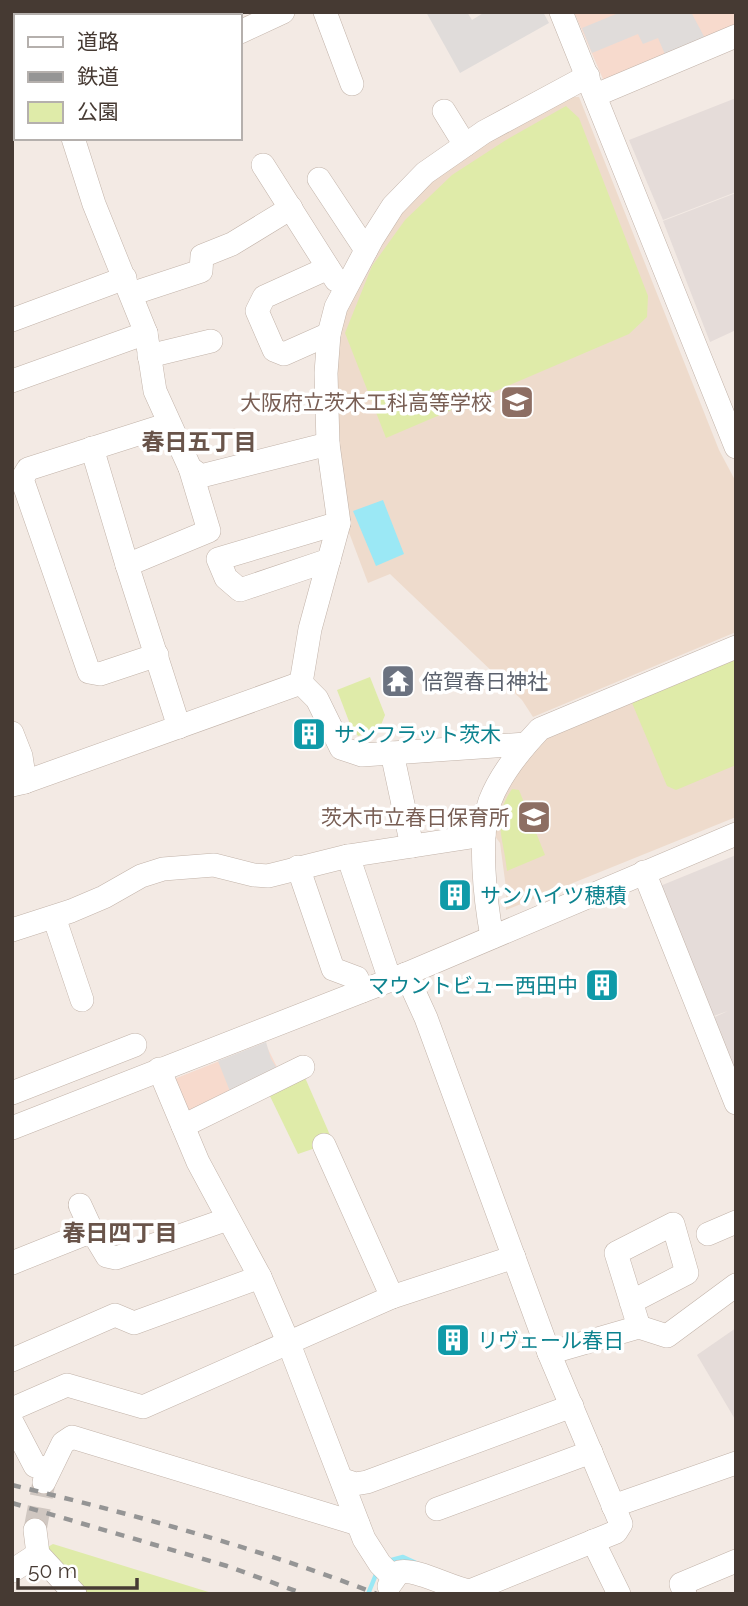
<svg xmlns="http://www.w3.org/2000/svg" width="748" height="1606" font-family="Raleway,'Noto Sans JP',sans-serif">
<rect width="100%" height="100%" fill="#f3eae4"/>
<g fill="#f7dacd">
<path d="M574,12H736V30L606,86Z"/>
<path d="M265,1043L281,1075L190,1117L169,1081Z"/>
</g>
<g fill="#e5dcd9">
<path d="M736,98V192L663,220L629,140Z"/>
<path d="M736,193V330L710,342L663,221Z"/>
<path d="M736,855L735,1008L736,1088L708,1020L728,1011L708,1018L660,886Z"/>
<path d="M736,1328V1421L697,1355Z"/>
</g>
<g fill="#eedbcc">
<path d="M567,97H579L719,450L736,482V632L533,717L522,700L390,574L368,583L345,522L334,440L339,321L398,213L434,175L488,140Z"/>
<path d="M736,656V817L506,910V888L500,843L494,835L500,799L539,741Z"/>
</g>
<g fill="#dfeba9">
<path d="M12,12H135L136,16H16V83L12,84Z"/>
<path d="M566,106L579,118L648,296L647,317L629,334L386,438L345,333L372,266L405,220L452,175L506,140Z"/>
<path d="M735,660L736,765L676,790L667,786L632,703Z"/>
<path d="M370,677L385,715L379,730L358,736L350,724L337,690Z"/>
<path d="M512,789L519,790L545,855L507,871C504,838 491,820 512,789Z"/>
<path d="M303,1073L333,1142L298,1154L267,1090Z"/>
<path d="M53,1544L215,1594H86L84,1588L46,1548Z"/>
</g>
<g fill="#e0dcda">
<path d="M426,12H467L472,20L485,12H543L549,23L460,73Z"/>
<path d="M621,12H691L707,42L667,59L658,38L643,44L638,34L592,53L582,28Z"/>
<path d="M266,1042L271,1059L280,1073L231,1094L218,1061Z"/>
</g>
<path fill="#9be8f5" d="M383,500L404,554L376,566L353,511Z"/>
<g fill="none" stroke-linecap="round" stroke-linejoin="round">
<g stroke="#9be8f5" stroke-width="4.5">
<path d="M388,1561L403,1557L416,1563"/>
<path d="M368,1594L377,1572"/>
</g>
<path stroke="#d0c7c1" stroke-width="23" stroke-dasharray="23 11" stroke-linecap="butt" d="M35,1530L44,1482"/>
<g stroke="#c2b3a9" stroke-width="24">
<g id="minor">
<path d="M167,12L169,16"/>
<path d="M325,12L352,84"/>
<path d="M561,12L736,447"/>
<path d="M240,32L283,12"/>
<path d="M596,95L736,36"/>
<path d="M444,111L465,145"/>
<path d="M73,138L94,204L146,333L155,391L190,468L201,476L328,444"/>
<path d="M263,165L336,280"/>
<path d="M319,179L366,250"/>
<path d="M328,268L264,297L257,311L274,350L284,354L329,334"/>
<path d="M131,294L201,271L202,256L232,244L291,208"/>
<path d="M12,320L125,278"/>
<path d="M149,356L211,341"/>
<path d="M12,381L146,333"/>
<path d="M92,448L127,565"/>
<path d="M329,560L240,590L226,578L218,559L339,523"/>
<path d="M157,655L100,674L89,672L22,479L28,469L169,424"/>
<path d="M301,683L310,629L339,523L328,444L326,373L329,334L336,307L372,239L393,206L425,173L484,132L588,76"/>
<path d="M301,683L317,699L341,748L362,755L526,744"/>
<path d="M179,727L127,565L209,531L190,468"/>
<path d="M12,733L21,756L25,782"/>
<path d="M392,753L412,846"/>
<path d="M12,785L25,782L301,683"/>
<path d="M348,856L390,980"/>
<path d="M298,867L333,969L357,978L362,991"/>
<path d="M644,872L736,1103"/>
<path d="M54,917L82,1000"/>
<path d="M12,930L71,911L104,897L141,876L163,869L214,865L254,875L268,876L348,856L484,835"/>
<path d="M492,937C485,899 478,837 490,801C500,775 521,749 540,729L736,647"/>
<path d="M159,1069L198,1162L260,1277L289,1344L364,1539L380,1564L394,1578"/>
<path d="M12,1093L135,1045"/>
<path d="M183,1126L303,1067"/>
<path d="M12,1128L406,974L736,834"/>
<path d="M324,1145L392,1297"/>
<path d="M80,1205L92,1231"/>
<path d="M708,1234L736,1222"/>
<path d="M12,1263L92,1231L107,1256L116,1258L228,1219"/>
<path d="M631,1302L687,1273L673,1224L616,1253L639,1327"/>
<path d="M549,1353L639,1327L667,1336L736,1285"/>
<path d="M12,1360L115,1315L134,1323L260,1277"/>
<path d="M12,1409L67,1385L143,1407L392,1297L514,1257"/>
<path d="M12,1422L35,1466L49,1469"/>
<path d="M343,1480L355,1484L367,1482L572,1406"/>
<path d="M44,1482L63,1443L72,1437L358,1524"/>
<path d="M613,1506L736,1463"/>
<path d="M437,1509L591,1452"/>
<path d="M35,1530L38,1554L75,1594"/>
<path d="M593,1541L619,1594"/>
<path d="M12,1571L38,1554"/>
<path d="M389,1586L399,1572C417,1568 450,1588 470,1591L616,1532L621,1524L549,1353L426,1018L406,974"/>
<path d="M685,1594L681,1584L736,1561"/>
</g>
</g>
<use href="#minor" stroke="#fff" stroke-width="23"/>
<g stroke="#959595" stroke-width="4.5" stroke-dasharray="9 9" stroke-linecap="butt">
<path d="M12,1485C135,1515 259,1548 377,1594"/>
<path d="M12,1503L227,1566L304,1594"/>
</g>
</g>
<defs>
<g id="school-square" transform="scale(1.75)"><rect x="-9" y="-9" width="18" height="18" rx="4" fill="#8d6e63" stroke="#fff"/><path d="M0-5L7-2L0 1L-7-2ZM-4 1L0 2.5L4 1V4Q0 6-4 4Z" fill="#fff"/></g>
<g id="temple-square" transform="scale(1.75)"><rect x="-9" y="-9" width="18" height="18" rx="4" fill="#6b7280" stroke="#fff"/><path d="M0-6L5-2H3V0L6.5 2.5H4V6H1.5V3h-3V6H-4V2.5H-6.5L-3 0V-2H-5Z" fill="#fff"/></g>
<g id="building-square" transform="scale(1.75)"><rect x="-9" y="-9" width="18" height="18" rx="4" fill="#0f9aa8" stroke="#fff"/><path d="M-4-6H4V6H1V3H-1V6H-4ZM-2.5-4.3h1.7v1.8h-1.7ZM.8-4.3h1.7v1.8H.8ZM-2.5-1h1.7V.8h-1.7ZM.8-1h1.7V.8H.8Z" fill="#fff"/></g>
</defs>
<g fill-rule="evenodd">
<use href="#school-square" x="517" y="402"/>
<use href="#temple-square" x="398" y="681"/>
<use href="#building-square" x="309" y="734"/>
<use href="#school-square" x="534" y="817"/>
<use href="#building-square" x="455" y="895"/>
<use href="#building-square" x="602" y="985"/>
<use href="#building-square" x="453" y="1340"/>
</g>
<g text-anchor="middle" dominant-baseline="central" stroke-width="7" stroke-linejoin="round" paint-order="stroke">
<g font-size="21" fill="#785e54" stroke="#fff" text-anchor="end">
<text x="492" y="402">大阪府立茨木工科高等学校</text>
<text x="510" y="817">茨木市立春日保育所</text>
</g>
<g font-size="21" fill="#5b616d" stroke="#fff" text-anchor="start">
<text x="422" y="681">倍賀春日神社</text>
</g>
<g font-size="21" fill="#0d838f" stroke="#fff" text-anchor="start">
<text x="334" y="734">サンフラット茨木</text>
<text x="480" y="895">サンハイツ穂積</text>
<text x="578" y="985" text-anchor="end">マウントビュー西田中</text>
<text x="477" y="1340">リヴェール春日</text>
</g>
<g font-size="23" font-weight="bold" fill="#69544a" stroke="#fff">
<text x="199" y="441">春日五丁目</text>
<text x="120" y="1232">春日四丁目</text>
</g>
</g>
<rect width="748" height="1606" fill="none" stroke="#463a33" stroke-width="28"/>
<rect x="14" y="14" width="228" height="126" fill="#ffffff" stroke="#b5b0ad" stroke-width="2"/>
<rect x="28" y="37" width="35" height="10" fill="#ffffff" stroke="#b5b0ad" stroke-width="2"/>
<text x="77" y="49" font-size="21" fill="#463a33">道路</text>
<rect x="28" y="72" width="35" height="10" fill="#959595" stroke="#b5b0ad" stroke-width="2"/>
<text x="77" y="84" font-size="21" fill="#463a33">鉄道</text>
<rect x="28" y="102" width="35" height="21" fill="#dfeba9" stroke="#b5b0ad" stroke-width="2"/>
<text x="77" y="119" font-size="21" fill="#463a33">公園</text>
<path d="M18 1578v10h119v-10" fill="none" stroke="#463a33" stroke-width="3.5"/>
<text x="28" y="1578" font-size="21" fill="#463a33" stroke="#ffffff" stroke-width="5" paint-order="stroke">50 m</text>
</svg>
